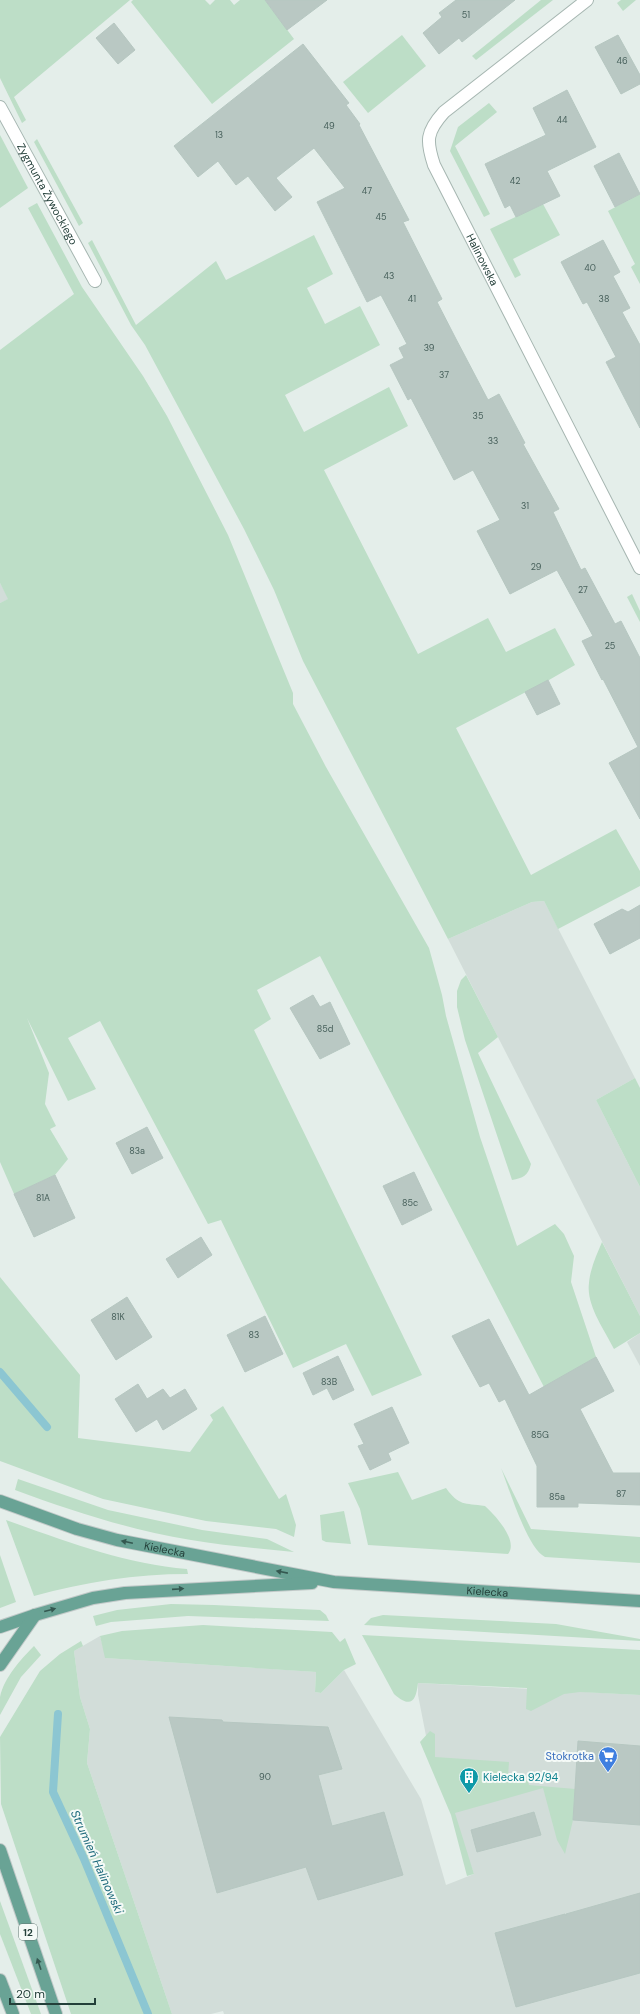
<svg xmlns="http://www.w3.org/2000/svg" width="640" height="2014" font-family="'DM Sans',sans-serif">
<rect width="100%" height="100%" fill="#e4eeea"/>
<g fill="#d2ddd9">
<path d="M0,583L9,599L0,603Z"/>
<path d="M544,901L635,1078L596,1100L640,1187V1316L448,939L532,902Z"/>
<path d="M640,1333V1366L627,1342Z"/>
<path d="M100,1636L106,1658L316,1672L315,1692L321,1693L344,1670L421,1799L446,1885L474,1874L429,1751L418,1695V1683L640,1695V2014H224L223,2011L211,2014H172L87,1763L90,1729L80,1697L74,1651Z"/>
</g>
<g fill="#bddec7">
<path d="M0,0H130L14,97L26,120L22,123L0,78Z"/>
<path d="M133,0H205L210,5L215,0H230L234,5L240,0H265L294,39L212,104L131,2Z"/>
<path d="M541,0H553L476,60L472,56Z"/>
<path d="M621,0H636L623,11L617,3Z"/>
<path d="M402,35L426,66L368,113L343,82Z"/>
<path d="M489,103L497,112L455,146L490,214L484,217L450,151L458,127Z"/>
<path d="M0,135L28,188L0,208Z"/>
<path d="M37,139L83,223L79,226L34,142Z"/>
<path d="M640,194V284L631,267L635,264L608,211Z"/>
<path d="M37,203L82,287L143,376L167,416L228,535L293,693V704L326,767L429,948L442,995L446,1016L480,1137L517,1246L555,1224L564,1234L574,1256L571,1282L596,1357L544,1387L320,956L257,990L271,1019L254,1030L422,1375L372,1396L346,1344L293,1368L221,1220L208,1224L100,1021L68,1038L96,1089L68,1101L27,1018L49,1073L45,1104L56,1126L50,1129L68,1159L55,1175L14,1194L0,1162V603L8,599L0,583V350L74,294L28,208Z"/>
<path d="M543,204L560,235L513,259L521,275L515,278L490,229Z"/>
<path d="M314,235L333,274L307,288L325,324L360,306L380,345L285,395L304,432L389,387L408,426L324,470L418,654L488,618L506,652L555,628L575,665L549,680L456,728L531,875L616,829L640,871V886L558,929L544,901L532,902L448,939L303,661L274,590L244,529L145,345L131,325L88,243L92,240L136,325L216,261L226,280Z"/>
<path d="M632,594L640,611V622L627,597Z"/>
<path d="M466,975L498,1037L478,1053L531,1164C528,1176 523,1178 512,1180L465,1040L457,1007V991L461,980Z"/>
<path d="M635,1078L640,1088V1187L596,1100Z"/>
<path d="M602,1242L640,1316V1333L614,1349C604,1329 586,1305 589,1283C590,1269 597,1254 602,1242Z"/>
<path d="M0,1277L80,1375L78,1438L190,1452L213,1420L210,1415L223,1406L279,1499L286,1494L296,1525L294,1537L276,1529L206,1521L103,1499L0,1461Z"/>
<path d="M501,1468L531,1529L640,1537V1563L545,1557C527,1548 509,1488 501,1468Z"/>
<path d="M398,1472L412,1500L446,1488C459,1506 464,1503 485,1506C495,1515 519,1541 508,1554L368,1545L360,1509L348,1483Z"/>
<path d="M18,1479L108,1510L202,1530L267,1539L294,1552C259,1548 225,1546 191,1540C130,1530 72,1511 15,1490Z"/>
<path d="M344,1511L351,1544L326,1542L322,1540L320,1515Z"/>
<path d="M6,1520C65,1541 125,1564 187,1569L188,1574C135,1574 85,1582 34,1596Z"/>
<path d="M0,1555L16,1602L0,1608Z"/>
<path d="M171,1604L214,1605L320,1610L326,1615L329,1621L188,1616L111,1622L96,1626L93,1616L117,1610Z"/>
<path d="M383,1615L556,1624L640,1639V1641L364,1625L371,1618Z"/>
<path d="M203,1625L332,1632L340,1642L345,1638L356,1664L344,1670L321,1693L315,1692L316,1672L105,1658L100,1636L122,1631Z"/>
<path d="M362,1635L640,1650V1695L580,1692L564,1694L531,1711L526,1709L527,1688L418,1683C416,1701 411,1709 394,1694Z"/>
<path d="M81,1641L83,1646L74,1651L80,1697L90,1729L87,1763L172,2014H71L1,1804L0,1737L40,1671L60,1654Z"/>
<path d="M34,1646L41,1655L21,1677L0,1715C0,1710 0,1702 0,1697C4,1678 21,1659 34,1646Z"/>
<path d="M430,1731L435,1734V1757L509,1762L508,1776L521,1777L528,1781L529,1785L575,1789L573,1820L565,1854L557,1840L543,1788L455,1813L474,1874L467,1876L451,1815L420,1742Z"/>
<path d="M0,1901L41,2014H31L0,1934Z"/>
</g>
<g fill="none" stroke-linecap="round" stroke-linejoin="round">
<g stroke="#8cc6d2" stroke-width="8">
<path d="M0,1372L47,1427"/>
<path d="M58,1714L53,1792L84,1859L148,2014"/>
</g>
</g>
<g fill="#b9c8c3" stroke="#b6c7c1">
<path d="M265,0H327L287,30Z"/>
<path d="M456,0H515L462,42L459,38L439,54L423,33L442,17L439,13Z"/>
<path d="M114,23L135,50L118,64L96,38Z"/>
<path d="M618,35L640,75V84L621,94L595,47Z"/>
<path d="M303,44L349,103L346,105L360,124L359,125L409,220L403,222L442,299L437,302L456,339L488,400L499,394L525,443L523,444L559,509L553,512L581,570L585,568L615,624L621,621L640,658V819L609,763L638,747L603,679L602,680L582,641L593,636L557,570L510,594L477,531L500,520L473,470L454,480L411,398L408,400L390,365L404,358L399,348L407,344L381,295L367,302L317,202L345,188L314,148L276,178L292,197L275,211L248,176L236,185L218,161L198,177L174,146Z"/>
<path d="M567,90L596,147L547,171L560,196L516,217L510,205L505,208L485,164L546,135L533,108Z"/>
<path d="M619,153L640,194L615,207L594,166Z"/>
<path d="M603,240L620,272L613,276L630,308L622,312L640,345V428L606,362L616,357L587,302L583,304L561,262Z"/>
<path d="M548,680L560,704L537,715L525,692Z"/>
<path d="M640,905V938L610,954L594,924L622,909L628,912Z"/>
<path d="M313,995L320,1007L330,1002L350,1044L320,1059L290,1008Z"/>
<path d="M147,1127L163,1158L132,1174L116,1143Z"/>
<path d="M414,1172L432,1210L402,1225L383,1186Z"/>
<path d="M55,1175L75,1218L34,1237L14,1194Z"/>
<path d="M201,1237L212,1255L178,1278L166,1259Z"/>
<path d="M127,1297L152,1337L116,1360L91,1320Z"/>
<path d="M265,1316L283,1354L245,1372L227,1335Z"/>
<path d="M489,1319L529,1395L596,1357L614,1391L580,1409L613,1473H640V1505L578,1503V1507H537V1466L505,1399L499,1402L489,1383L480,1387L452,1336Z"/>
<path d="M338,1356L354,1390L333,1400L327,1388L313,1395L303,1373Z"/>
<path d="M138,1384L147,1399L163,1389L170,1398L185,1389L197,1409L163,1430L157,1419L136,1432L115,1399Z"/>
<path d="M392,1407L409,1443L388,1453L391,1460L370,1470L358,1446L364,1444L354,1424Z"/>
<path d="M169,1717L222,1720L223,1722L328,1727L342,1769L318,1775L332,1826L384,1812L403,1875L318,1900L306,1867L217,1893Z"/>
<path d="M578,1741L640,1746V1825L573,1820Z"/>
<path d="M534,1812L541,1835L477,1852L471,1830Z"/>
<path d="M640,1893V1973L516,2007L495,1933L565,1914L566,1916V1914Z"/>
</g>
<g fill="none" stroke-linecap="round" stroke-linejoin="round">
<g stroke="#a6b6b1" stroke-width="14">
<g id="minor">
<path id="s1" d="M587,0L444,112C426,132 426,141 434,165L640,568"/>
<path id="s2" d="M0,107L95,281"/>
</g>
</g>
<g stroke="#c1c9c8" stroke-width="14">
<g id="major">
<path id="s3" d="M0,1501L77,1529L117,1540L334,1582L640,1601"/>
<path d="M0,1627L35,1615L93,1598L125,1593L312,1583"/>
<path d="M0,1665L35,1615"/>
<path d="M0,1850L56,2014"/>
<path d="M0,1980L13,2014"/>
</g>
</g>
<use href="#minor" stroke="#fff" stroke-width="12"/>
<use href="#major" stroke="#69a395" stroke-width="12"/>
</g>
<defs><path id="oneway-solid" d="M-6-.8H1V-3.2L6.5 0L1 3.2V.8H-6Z"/></defs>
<g fill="#345850">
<use href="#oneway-solid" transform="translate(127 1542) rotate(-168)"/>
<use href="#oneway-solid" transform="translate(282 1572) rotate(-169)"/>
<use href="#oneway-solid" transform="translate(178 1589) rotate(-4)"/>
<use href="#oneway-solid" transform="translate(50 1610) rotate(-15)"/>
<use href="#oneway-solid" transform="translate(39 1964) rotate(-109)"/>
</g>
<defs>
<g id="supermarket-pin" transform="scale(1)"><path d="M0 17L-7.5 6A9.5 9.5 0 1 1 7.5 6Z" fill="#3f7fe0" stroke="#f5faf7"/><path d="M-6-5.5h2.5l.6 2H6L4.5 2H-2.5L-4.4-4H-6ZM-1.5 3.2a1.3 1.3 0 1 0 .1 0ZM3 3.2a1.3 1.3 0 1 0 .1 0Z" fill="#fff"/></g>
<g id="building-pin" transform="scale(1)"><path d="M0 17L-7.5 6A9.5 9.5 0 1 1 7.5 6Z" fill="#0f9aa8" stroke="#f5faf7"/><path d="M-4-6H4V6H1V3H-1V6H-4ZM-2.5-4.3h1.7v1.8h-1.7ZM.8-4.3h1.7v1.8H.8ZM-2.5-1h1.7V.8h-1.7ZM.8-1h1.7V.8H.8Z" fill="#fff"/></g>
</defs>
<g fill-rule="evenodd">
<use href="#supermarket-pin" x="608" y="1756"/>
<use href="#building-pin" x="469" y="1777"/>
</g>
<g text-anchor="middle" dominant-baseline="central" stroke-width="4" stroke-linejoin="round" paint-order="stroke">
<g font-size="9" fill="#48615c">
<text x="466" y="15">51</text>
<text x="622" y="61">46</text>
<text x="562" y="120">44</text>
<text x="329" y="126">49</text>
<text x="219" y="135">13</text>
<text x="515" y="181">42</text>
<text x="367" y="191">47</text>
<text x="381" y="217">45</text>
<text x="590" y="268">40</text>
<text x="389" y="276">43</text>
<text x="412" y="299">41</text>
<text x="604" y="299">38</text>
<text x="429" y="348">39</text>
<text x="444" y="375">37</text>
<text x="478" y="416">35</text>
<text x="493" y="441">33</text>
<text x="525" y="506">31</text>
<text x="536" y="567">29</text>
<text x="583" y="590">27</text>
<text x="610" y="646">25</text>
<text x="325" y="1029">85d</text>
<text x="137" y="1151">83a</text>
<text x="43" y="1198">81A</text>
<text x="410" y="1203">85c</text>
<text x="118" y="1317">81K</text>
<text x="254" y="1335">83</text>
<text x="329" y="1382">83B</text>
<text x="540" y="1435">85G</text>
<text x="621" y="1494">87</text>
<text x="557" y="1497">85a</text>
<text x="265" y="1777">90</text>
</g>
<rect fill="#f5faf7" stroke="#627772" stroke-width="1" x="19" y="1924" width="18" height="16" rx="3"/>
<g font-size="10" font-weight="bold" fill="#233f39">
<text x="28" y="1932">12</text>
</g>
<g font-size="11" fill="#233f39" stroke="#f5faf7">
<text stroke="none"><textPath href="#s2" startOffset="99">Zygmunta Żywockiego</textPath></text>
<text stroke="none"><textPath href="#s1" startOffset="346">Halinowska</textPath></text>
<text stroke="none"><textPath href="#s3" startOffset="172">Kielecka</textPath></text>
<text stroke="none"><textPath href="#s3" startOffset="498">Kielecka</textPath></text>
</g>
<g font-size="11" fill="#366cbe" stroke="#f5faf7" text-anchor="end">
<text x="594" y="1756">Stokrotka</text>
</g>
<g font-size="11" fill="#0d838f" stroke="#f5faf7" text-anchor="start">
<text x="483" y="1777">Kielecka 92/94</text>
</g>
<g font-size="12" font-style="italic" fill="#1d6a7c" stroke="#f5faf7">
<text transform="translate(97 1862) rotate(66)">Strumień Halinowski</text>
</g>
</g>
<path d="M10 1998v6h85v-6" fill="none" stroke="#233f39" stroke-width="2"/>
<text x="16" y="1998" font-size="12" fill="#233f39" stroke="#f5faf7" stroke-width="3" paint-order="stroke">20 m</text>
</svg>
